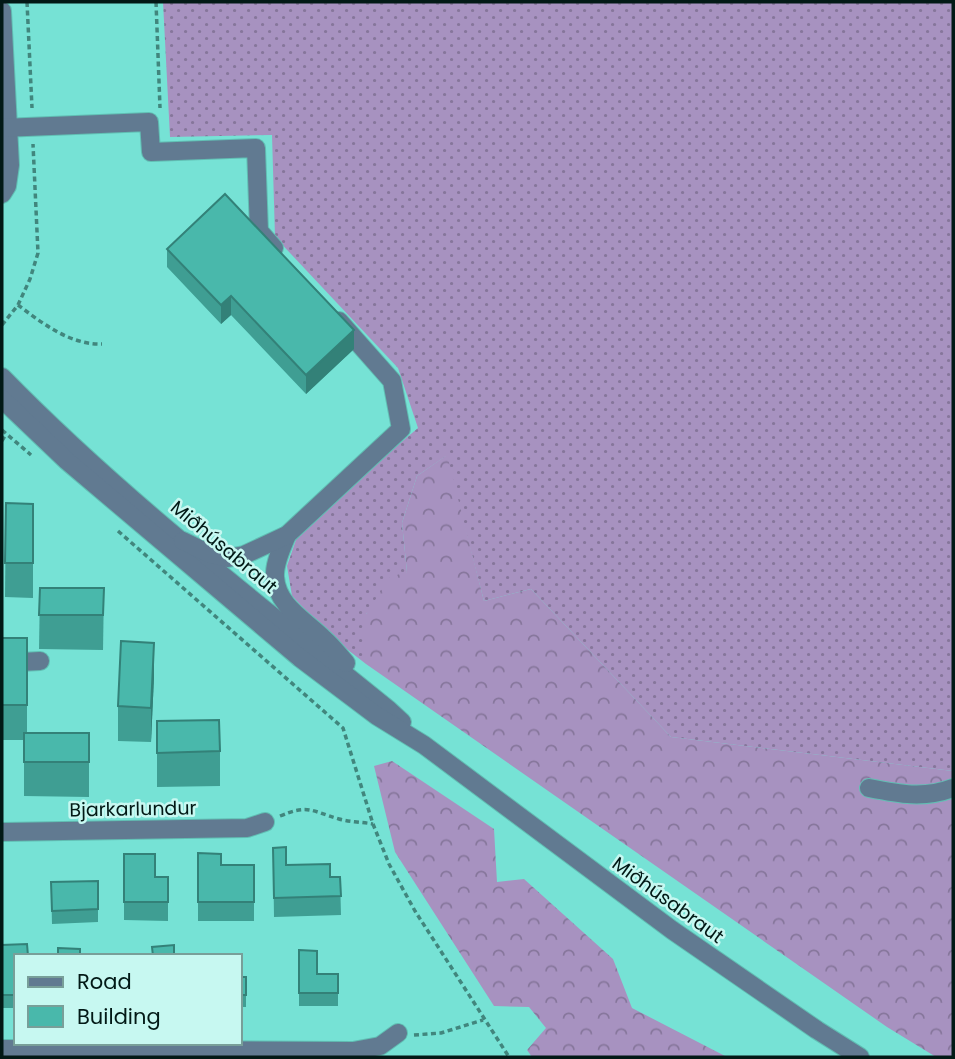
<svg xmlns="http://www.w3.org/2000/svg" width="955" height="1059" font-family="Poppins,sans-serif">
<defs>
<pattern id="grass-dots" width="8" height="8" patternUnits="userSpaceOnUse" patternTransform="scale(1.75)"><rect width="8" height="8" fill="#a792c0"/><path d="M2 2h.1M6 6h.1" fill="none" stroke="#86769b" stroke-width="1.8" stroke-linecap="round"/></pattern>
<pattern id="forest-crowns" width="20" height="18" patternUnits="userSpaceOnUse" patternTransform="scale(1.75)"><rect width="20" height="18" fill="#a792c0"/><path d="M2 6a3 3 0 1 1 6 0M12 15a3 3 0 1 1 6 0" fill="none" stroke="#86769b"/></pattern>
</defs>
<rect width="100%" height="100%" fill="#76e2d5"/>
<path fill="url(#grass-dots)" d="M163,2H953V771L671,737L531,589L484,601L446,456L417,476L402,523L407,572L366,614V664L330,636L292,596L287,566L300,528L418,428L398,368L275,237L272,135L170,137Z"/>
<g fill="url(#forest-crowns)">
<path d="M447,455L484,601L531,589L671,737L953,771V1057H936L887,1027L366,664V614L390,577L407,572L402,523L417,476Z"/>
<path d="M392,761L494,829L497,882L524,879L613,959L632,1008L727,1057H532L527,1050L546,1028L529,1007L494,1006L395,852L374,766Z"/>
</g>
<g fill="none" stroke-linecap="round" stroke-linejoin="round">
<g stroke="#61beb3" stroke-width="20">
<g id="minor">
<path d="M2,11L10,165L7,186L2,194"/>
<path d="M2,128L149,122L151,152L256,148L259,231L274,248"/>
<path d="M2,377C120,498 257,603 389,710L402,722"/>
<path d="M2,399L67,461L300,658L377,716L424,745L672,930L817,1030L860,1057"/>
<path d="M287,535C282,548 274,563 275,577C277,606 305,620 324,639C332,646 339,655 346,663"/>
<path d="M183,541L210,554L228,558L244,555L287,535L401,429L392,381L339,321"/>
<path d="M2,663L40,661"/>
<path d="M869,788C899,794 924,799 953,788"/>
<path d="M2,832L247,828L265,822"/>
<path d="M2,1049L353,1051L380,1046L398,1033"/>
</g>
</g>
<g stroke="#41867d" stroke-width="3.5" stroke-dasharray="5 3.5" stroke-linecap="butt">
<path d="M27,2L32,108"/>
<path d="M156,2L160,108"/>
<path d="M18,305C42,323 70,345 102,344"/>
<path d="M2,325L18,305L30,279L38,253L33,144"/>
<path d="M2,430L31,455"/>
<path d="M2,441L6,434"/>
<path d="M118,531L343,728L373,824L389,864L415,911L509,1057"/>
<path d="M280,816C309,804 311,811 339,819C350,822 362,822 373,824"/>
<path d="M414,1035L441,1033L483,1020"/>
</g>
<use href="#minor" stroke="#617a91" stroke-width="18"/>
</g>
<g fill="#3f9e93">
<path d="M167,249L354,349L306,394L231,315L221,324L167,267Z"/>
<path d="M6,503L33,504V598L5,597Z"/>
<path d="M40,588H104L103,650L39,649Z"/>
<path d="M2,638H27V733H89V797L24,796V740H2Z"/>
<path d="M154,677L151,742L118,741V706Z"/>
<path d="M157,721L220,751V786L157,787Z"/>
<path d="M273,848L286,865L330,877H340L341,915L274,917Z"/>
<path d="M198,853L221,865H254V921H198Z"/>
<path d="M124,854L155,877H168V921L124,920Z"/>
<path d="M98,881V922L52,924L51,882Z"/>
<path d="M2,945L16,956V1008H2Z"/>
<path d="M299,950L317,974H338V1006H299Z"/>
<rect x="240" y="977" width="6" height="30"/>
</g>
<g fill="#338178">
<path d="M231,296V315L221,324V305Z"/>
<path d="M354,330V349L306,394V375Z"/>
<path d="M154,643V677L151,742V708Z"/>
</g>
<g fill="#49b8ab" stroke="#338178" stroke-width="2">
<path d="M225,194L354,330L306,375L231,296L221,305L167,249Z"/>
<path d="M6,503L33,504V563H5Z"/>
<path d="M40,588H104L103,615H39Z"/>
<rect x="2" y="638" width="25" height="67"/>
<path d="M121,641L154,643L151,708L118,706Z"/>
<path d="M219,720L220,751L157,753V721Z"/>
<rect x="24" y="733" width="65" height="29"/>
<path d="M286,847V865L330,864V877H340L341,896L274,898L273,848Z"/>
<path d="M198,853L221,854V865H254V902H198Z"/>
<path d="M124,854H155V877H168V902H124Z"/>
<path d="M98,881V909L52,911L51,882Z"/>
<path d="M27,944L28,956H16V995H2V945Z"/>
<path d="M174,945V956H153L152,947Z"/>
<path d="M58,948L80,949V956H58Z"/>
<path d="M299,950L317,951V974H338V993H299Z"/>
<rect x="240" y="977" width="6" height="18"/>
</g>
<g text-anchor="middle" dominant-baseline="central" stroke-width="5" stroke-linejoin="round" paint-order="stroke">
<g font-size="19" fill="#021916" stroke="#c7f8f1">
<text transform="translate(224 547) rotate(40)">Miðhúsabraut</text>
<text transform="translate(133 809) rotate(-1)">Bjarkarlundur</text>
<text transform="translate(668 900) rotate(36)">Miðhúsabraut</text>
</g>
</g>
<rect width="955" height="1059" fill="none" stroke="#021916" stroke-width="7"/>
<rect x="14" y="954" width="228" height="91" fill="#c7f8f1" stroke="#789f99" stroke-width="2"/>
<rect x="28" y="977" width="35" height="10" fill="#617a91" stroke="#789f99" stroke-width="2"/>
<text x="77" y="989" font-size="21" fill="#021916">Road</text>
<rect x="28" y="1006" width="35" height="21" fill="#49b8ab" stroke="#789f99" stroke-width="2"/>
<text x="77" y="1024" font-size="21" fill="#021916">Building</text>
</svg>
